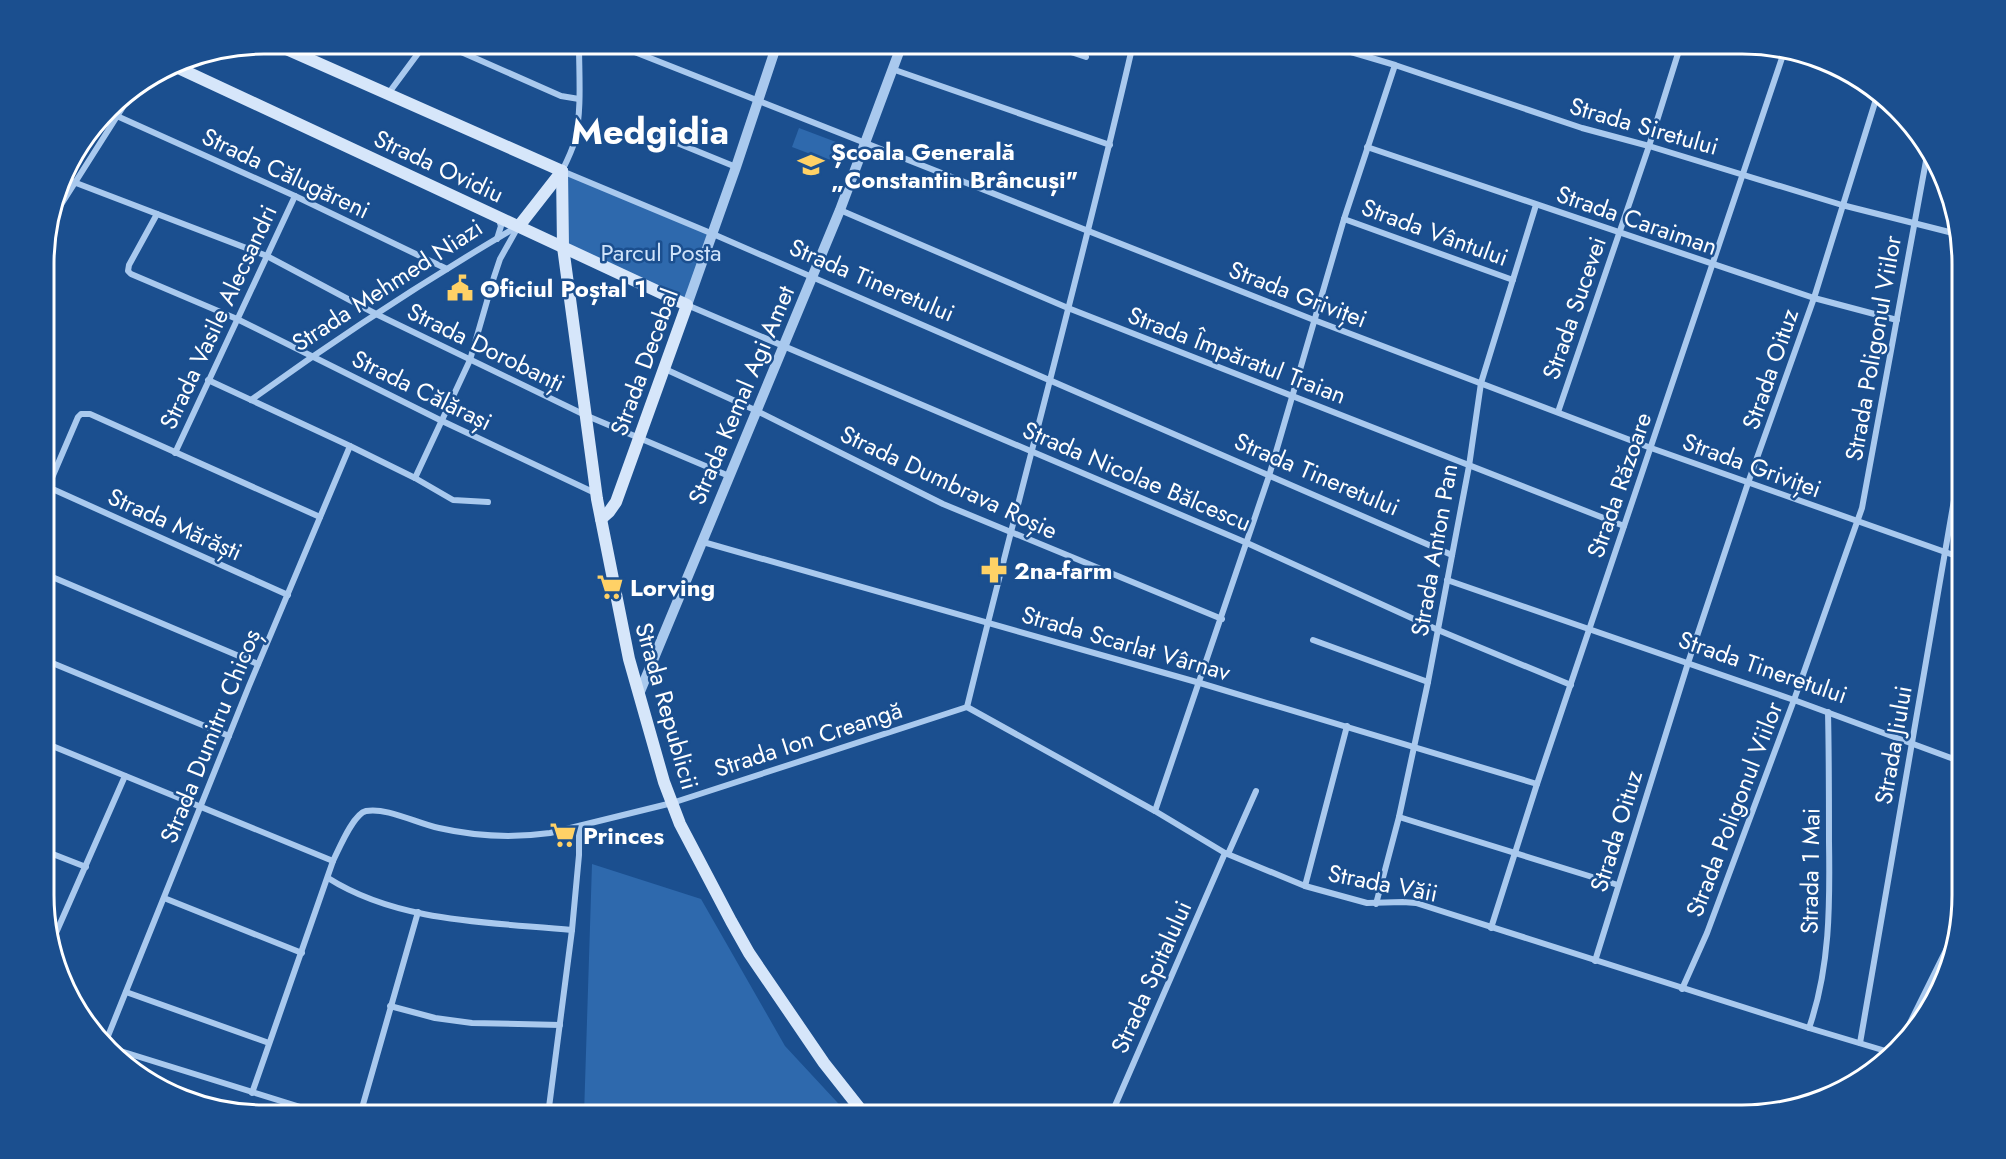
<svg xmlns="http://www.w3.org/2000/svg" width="2006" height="1159" font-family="Jost,sans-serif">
<rect width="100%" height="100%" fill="#1b4f8f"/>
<g fill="#2e69ad">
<path d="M799,128L836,142L829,161L792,147Z"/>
<path d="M562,171L713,234L687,305L563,247Z"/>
<path d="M592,864L701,899L785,1046L849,1115H584Z"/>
</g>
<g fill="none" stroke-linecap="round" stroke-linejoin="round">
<g stroke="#a9c9ee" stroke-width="6">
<path d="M443,44L561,96L579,99"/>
<path d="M579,44C579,75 582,109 575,140C572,151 567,161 562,171L713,234L1452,555"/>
<path d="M1047,44L1086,57"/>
<path d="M1324,44L1395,65L1582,128L1649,146L1842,205L1957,234"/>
<path d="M627,49L1314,320L1651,448L1962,558"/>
<path d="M892,69L1110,145"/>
<path d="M388,94L425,44"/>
<path d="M108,112L295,196L447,269"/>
<path d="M660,136L736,167"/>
<path d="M1367,147L1814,298L1897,320"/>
<path d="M63,178L267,256L376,314L585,415L729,476"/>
<path d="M840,210L1068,308L1624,526"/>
<path d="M157,214L129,265L128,271L131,274L237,319L440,420L595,493"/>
<path d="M1344,219L1513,280"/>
<path d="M50,222L135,88"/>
<path d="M497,239L501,226L498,217"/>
<path d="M687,305L1247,543L1438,630L1571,685"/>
<path d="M665,369L757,411L943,504L1222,619"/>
<path d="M208,380L350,446L415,478L453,500L488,502"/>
<path d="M251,400C337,338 426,280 518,226"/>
<path d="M1558,412L1649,146L1681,44"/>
<path d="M175,453L295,196"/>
<path d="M415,478L470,360L494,277L500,259L518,227"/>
<path d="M48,487L288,595"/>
<path d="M45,494L78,417L81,414H90L320,517"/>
<path d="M703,542L1200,683L1537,784"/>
<path d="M45,574L258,664"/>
<path d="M1447,580L1794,700L1962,762"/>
<path d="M1313,640L1428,682"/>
<path d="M45,660L229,736"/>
<path d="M967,707L1155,811L1225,853L1305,886L1367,903L1403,902L1416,903L1809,1028L1889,1052"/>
<path d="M967,707C1021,486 1082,266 1133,44"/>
<path d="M45,743L333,861"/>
<path d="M1155,811L1269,476L1344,219L1395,65"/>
<path d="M1399,817L1618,885"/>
<path d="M45,851L86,867"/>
<path d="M1228,854L1256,791"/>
<path d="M328,878C399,923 490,922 572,930"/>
<path d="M1305,886L1347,726"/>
<path d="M164,898L302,953"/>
<path d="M1376,904L1399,817L1428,682L1469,466L1481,383L1536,205"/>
<path d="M1491,928L1537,784L1783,55"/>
<path d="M52,942L125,776"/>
<path d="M1595,961L1688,663L1748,483L1814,298L1877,96"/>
<path d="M1682,989L1707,933L1794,700L1862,508L1928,150"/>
<path d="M126,992L269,1043"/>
<path d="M390,1006L435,1018L472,1023L560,1025"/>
<path d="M1809,1028C1830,968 1830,905 1829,842C1829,799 1829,755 1828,712"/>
<path d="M1903,1037L1956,930"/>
<path d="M106,1041L249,686L350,446"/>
<path d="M1860,1043L1962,454"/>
<path d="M114,1049L326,1115"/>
<path d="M252,1093L333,861C339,849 353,814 366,811C387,807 418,824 439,828C474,836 514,838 550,833L672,803L967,707"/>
<path d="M360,1115L418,912"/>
<path d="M548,1115L572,930L579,855V827"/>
<path d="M1111,1115L1225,853"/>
</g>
<g stroke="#a9c9ee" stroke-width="10">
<path d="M687,305L736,167L777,44"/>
<path d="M639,694L840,210L902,44"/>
</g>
<g stroke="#d6e6fa" stroke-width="12">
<path d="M275,44L562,171"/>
<path d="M172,65L687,305L616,502L609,512L601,519"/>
<path d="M562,171L563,247L597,499L629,659L664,782L680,824L731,921L749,953L824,1063L865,1115"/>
<path d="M519,226L562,171"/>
</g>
</g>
<defs>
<g id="school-bare" transform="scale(2.07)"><path d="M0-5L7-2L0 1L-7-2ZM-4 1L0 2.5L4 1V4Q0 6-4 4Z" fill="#ffd166" stroke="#1b4f8f" stroke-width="2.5" paint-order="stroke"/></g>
<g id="civic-bare" transform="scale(2.07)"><path d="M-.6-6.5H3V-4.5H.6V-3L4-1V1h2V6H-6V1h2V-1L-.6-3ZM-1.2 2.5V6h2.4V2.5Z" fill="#ffd166" stroke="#1b4f8f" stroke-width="2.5" paint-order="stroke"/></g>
<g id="pharmacy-bare" transform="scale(2.07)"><path d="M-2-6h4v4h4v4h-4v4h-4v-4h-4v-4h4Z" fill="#ffd166" stroke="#1b4f8f" stroke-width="2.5" paint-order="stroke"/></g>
<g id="supermarket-bare" transform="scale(2.07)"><path d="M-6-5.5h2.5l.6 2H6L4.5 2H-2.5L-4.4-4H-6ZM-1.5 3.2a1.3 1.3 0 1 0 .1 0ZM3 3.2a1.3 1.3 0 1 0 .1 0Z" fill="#ffd166" stroke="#1b4f8f" stroke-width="2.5" paint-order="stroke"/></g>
</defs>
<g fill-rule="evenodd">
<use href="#school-bare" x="811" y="165"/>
<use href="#civic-bare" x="460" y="288"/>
<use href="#pharmacy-bare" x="994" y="570"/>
<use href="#supermarket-bare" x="610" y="587"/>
<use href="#supermarket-bare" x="563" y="835"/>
</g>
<g text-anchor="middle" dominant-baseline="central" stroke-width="5" stroke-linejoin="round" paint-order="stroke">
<g font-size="24" fill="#fff" stroke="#1b4f8f">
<text transform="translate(1644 126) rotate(16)">Strada Siretului</text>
<text transform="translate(439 166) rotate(25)">Strada Ovidiu</text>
<text transform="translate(286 173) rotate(25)">Strada Călugăreni</text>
<text transform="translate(1637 220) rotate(19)">Strada Caraiman</text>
<text transform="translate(1435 232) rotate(20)">Strada Vântului</text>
<text transform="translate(872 280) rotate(23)">Strada Tineretului</text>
<text transform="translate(387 285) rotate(-33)">Strada Mehmed Niazi</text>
<text transform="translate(1298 294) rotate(21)">Strada Griviței</text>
<text transform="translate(1574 308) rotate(-71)">Strada Sucevei</text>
<text transform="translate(218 317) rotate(-65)">Strada Vasile Alecsandri</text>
<text transform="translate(486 347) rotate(26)">Strada Dorobanți</text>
<text transform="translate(1873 348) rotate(-80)">Strada Poligonul Viilor</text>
<text transform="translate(1237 355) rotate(21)">Strada Împăratul Traian</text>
<text transform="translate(644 362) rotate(-70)">Strada Decebal</text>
<text transform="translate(1770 369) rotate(-71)">Strada Oituz</text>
<text transform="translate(422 390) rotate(26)">Strada Călărași</text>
<text transform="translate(741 395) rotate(-67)">Strada Kemal Agi Amet</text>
<text transform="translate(1752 465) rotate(20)">Strada Griviței</text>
<text transform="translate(1317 474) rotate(23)">Strada Tineretului</text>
<text transform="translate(1137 476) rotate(23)">Strada Nicolae Bălcescu</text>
<text transform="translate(949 482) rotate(25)">Strada Dumbrava Roșie</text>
<text transform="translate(1619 485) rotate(-71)">Strada Răzoare</text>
<text transform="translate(175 524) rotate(24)">Strada Mărăști</text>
<text transform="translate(1434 550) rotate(-80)">Strada Anton Pan</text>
<text transform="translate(1126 643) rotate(16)">Strada Scarlat Vârnav</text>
<text transform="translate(1763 667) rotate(19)">Strada Tineretului</text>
<text transform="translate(667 706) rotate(74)">Strada Republicii</text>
<text transform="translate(210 736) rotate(-68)">Strada Dumitru Chicoș</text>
<text transform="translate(808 739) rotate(-18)">Strada Ion Creangă</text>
<text transform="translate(1893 745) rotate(-80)">Strada Jiului</text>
<text transform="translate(1734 809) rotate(-69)">Strada Poligonul Viilor</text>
<text transform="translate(1616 831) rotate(-73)">Strada Oituz</text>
<text transform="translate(1810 871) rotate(-89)">Strada 1 Mai</text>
<text transform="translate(1383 883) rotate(11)">Strada Văii</text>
<text transform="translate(1151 977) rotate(-66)">Strada Spitalului</text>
</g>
<g font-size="24" font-weight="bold" fill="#fff" stroke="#1b4f8f" text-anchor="start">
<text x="831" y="151">Școala Generală<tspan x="831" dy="28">„Constantin Brâncuși"</tspan></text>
<text x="480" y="288">Oficiul Poștal 1</text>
<text x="1014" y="570">2na-farm</text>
<text x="630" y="587">Lorving</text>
<text x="583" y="835">Princes</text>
</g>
<g font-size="24" fill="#cfe3fa" stroke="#1b4f8f">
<text x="661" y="252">Parcul Posta</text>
</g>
<g font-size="36" font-weight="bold" fill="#fff" stroke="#1b4f8f">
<text x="650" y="131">Medgidia</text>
</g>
</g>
<path d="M0 0H2006V1159H0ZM264 54H1742A210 210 0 0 1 1952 264V895A210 210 0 0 1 1742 1105H264A210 210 0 0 1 54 895V264A210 210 0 0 1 264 54Z" fill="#1b4f8f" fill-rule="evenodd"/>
<path fill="none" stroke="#fff" stroke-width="3" d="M264 54H1742A210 210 0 0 1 1952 264V895A210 210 0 0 1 1742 1105H264A210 210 0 0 1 54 895V264A210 210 0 0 1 264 54Z"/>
</svg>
